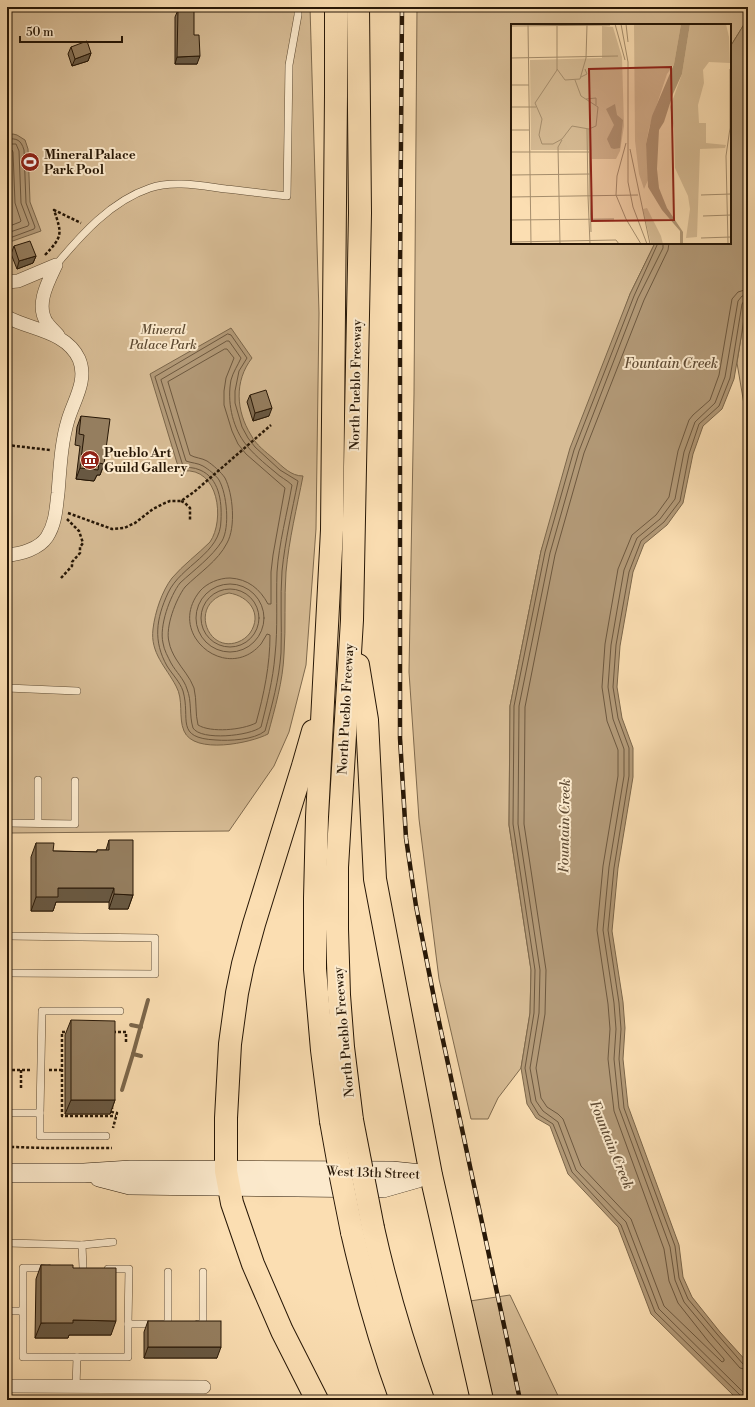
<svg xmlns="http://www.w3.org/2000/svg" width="755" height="1407" font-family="'Libre Bodoni',serif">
<rect width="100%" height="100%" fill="#fbdeb2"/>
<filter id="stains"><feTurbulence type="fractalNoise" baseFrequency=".005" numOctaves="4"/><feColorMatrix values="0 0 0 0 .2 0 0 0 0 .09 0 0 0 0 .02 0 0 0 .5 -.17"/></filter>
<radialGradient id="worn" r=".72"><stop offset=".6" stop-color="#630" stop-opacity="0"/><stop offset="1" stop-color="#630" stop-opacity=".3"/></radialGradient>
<g fill="#d7bc95" stroke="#7f6a4e">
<path d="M7,7H310L319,313L316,529L306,665L289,732L274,766L229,831L11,833L7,754Z"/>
<path d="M417,7H748V18L730,47V25H512V243H655L630,294L541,551L510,706L509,825L531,970L530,1013L521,1068L498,1098L488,1119H471L439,979L419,819L409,672L414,394Z"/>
<path d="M748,292V428L737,363Z"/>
<path d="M510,1295L560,1400H492L470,1301Z"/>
</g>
<g fill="#b39a78" stroke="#7b664a" fill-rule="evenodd">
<path d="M748,18V292L741,338L734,379L722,409L703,426L693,454L683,503L667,525L644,544L633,572L620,646L617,687L622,718L633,748V777L618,868L612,931L623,1002L625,1028L623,1059L628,1106L679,1245L683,1277L692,1297L720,1332L748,1363V1400H738L651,1314L618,1227L568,1174L550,1126L536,1118L527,1104L521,1068L530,1013L531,970L509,825L510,706L541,551L570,448L630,294L655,243H730V47Z"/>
<path d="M13,134L17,135L25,140L28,149L30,202L41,231L7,243V135Z"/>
<path d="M231,328L252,358C234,381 236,411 251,435C256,445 266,452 274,459C283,467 291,476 303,476C297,507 289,539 286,572C284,599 286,626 284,654C283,681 275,708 268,734C251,743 194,755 184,731C178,717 184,700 176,686C166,667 150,653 153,629C155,612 162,591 172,578C183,565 198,554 210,542C225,520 219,467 183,471L180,469L177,463L150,374ZM229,593C249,596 263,614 250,633C247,637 243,640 238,642C206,654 188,601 229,593Z"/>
</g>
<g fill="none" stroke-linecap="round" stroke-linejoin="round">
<g stroke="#6d583f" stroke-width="1">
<path d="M7,139C17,138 21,140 24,150L26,203L35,227L34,229L7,239"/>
<path d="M7,144H16L19,151L21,203L29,224L28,226L7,233"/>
<path d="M7,150H12L13,152L15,203L21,221L20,222L7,227"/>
<path d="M658,243L634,296L574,450L545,552L514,706L513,824L535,970L534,1013L525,1068L531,1102L539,1115L553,1124L572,1172L621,1225L655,1312L740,1395L741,1400"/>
<path d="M663,243V248L638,298L579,451L550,553L519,706L518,824L540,970L539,1013L530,1068L536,1101L543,1111L558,1122L576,1170L626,1222L659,1309L743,1392L746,1400"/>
<path d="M669,243L668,250L644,300L584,453L555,555L525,707L524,824L546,970L545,1014L536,1068L541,1098L547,1107L558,1114L563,1119L581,1166L631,1219L664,1306L722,1362L724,1361V1359L708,1341L678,1303L669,1281L664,1249L614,1111L608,1059L610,1029L608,1004L597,930L603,866L618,776V750L607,721L602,687L605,644L618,569L632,535L656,515L669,497L678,451L689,420L693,415L710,400L719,375L732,299L738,292L748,289"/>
<path d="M748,295L742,296L738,301L725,377L715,403L695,422L684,452L675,499L660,519L637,538L624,570L611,645L608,687L613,719L624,749V776L609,867L603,930L614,1003L616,1029L614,1059L619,1108L670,1247L675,1280L684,1302L713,1337L740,1368L748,1370"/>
<path d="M748,300L744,301L742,304L730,378L719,406L699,424L689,454L680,501L664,522L641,541L629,572L616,645L613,687L618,718L629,748V776L614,868L608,930L619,1003L621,1029L619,1059L624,1108L675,1246L679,1278L688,1299L717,1334L743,1364L748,1365"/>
<path d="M228,334L231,335L247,358L239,371L235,391V403L242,427L248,438L255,447L280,470L298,481C292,511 285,541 282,571C280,598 282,626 281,653C279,680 272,705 265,731C254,740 229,741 216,740C174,738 191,719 183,691C180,682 172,674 167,666C153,641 156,619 168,593C181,565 221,554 221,520C222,501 219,478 200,470C194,467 187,468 183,466L155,377Z"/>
<path d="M227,341H229L241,358C238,365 233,372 231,380C227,401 232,425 244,442C252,453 264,463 275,472C280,477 287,480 292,485C287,514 279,543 277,572C276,600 278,628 275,655C273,680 267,703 261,727C250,736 201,741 193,728C189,715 192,701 187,689C184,679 176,672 171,663C168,657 164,650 163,643C159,626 170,596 180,583C194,570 212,557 222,541C230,527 227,494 219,480C216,475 208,469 203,466C198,463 191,463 186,461L161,380Z"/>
<path d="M225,349H227L234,358L226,378L224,391V405L232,431L238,444L246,454L285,488L273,555L271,572V604H268C260,589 248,579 230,578C219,578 207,583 200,591C165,634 227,684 261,644C263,641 265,637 267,634L270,635C270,665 264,694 256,723C242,730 211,733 198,725C195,714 197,700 194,688C190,677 182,669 176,659C173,654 170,648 169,642C165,627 176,599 185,587C199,573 218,561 227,543C236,527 233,494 225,478C221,472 213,465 207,461C202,458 195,458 190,455L168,382Z"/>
<circle cx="230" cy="618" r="34"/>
<circle cx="230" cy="618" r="29"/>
</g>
<g stroke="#7b664a" stroke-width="4">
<path d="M131,1025L141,1027"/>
<path d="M141,1056L133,1054L148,1000"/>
<path d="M122,1090L133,1054"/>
</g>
<g stroke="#5c4931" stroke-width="8">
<g id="service">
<path d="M56,265C81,235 111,201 150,188C173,180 202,186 226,189C246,191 266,194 287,196L289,65L298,15V7"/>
<path d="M7,688L77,691"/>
<path d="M7,823L75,824V781"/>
<path d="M38,823V780"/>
<path d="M7,936L155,938V974L7,973"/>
<path d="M7,1113H40V1136H106"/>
<path d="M40,1113L42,1011H120"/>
<path d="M7,1243L82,1245L113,1242"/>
<path d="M82,1245L83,1268"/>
<path d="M48,1268H23V1357H128V1324"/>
<path d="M108,1269H129L128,1324H168V1272"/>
<path d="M7,1311H22"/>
<path d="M198,1324H203V1272"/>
<path d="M76,1387L77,1357"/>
</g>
</g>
<g stroke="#5c4931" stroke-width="14">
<g id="minor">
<path d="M7,282L18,281L56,265C48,282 35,305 47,323C50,327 54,331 58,335"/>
<path d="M7,317C31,330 66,331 79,359C88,380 74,400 68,420C61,443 60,469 58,493C56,508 56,523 47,537C39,549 21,554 7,555"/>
<path d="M7,1386L204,1387"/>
</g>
</g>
<g stroke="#271706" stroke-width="20">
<g id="secondary">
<path d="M7,1173H84L131,1170L392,1171L431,1175"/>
<path d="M99,1177L130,1185L383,1188L418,1178"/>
</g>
</g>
<g stroke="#271706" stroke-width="24">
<g id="motorway">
<path d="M358,665L367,720L375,879L431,1175L482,1400"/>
<path d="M313,731L303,766L254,924L243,964L237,993L230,1044L226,1118V1171L232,1203L253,1264L282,1331L317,1400"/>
<path d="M352,1120L343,1047L339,995L337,929V867L352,620L360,213L358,7"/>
<path d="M331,1121L322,1050L315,969V898L317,817L332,530L336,95V7"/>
<path d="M373,1228C386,1287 403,1344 423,1400"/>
<path d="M352,1232C365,1289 381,1345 401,1400"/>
</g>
</g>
<g stroke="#271706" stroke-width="2.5" stroke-dasharray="3 2" stroke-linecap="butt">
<path d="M45,255C63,236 62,234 54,210L81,223"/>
<path d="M7,445L50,450"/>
<path d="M181,501L185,503L190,508V520"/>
<path d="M68,513L112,529L124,528L135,523L153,509L165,503L170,501H181L194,492L271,425"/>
<path d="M61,578L72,566V562L80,553V547L83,543L79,531L67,519"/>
<path d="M70,1032H62V1116H116"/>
<path d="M113,1032H126V1044"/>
<path d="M7,1070H32"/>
<path d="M49,1070H62"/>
<path d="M21,1088V1070"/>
<path d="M112,1106V1112L117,1113L113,1128"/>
<path d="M7,1144L12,1147L46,1148H112"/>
</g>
<use href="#service" stroke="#fceacd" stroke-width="7"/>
<use href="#minor" stroke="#fceacd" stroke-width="13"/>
<use href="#secondary" stroke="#fceacd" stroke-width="19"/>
<use href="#motorway" stroke="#fbdeb2" stroke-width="22"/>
<g stroke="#271706" stroke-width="4.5">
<path id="rail" d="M402,7L400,273V738L406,838L416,906L435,1003L520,1400"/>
</g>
<use href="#rail" stroke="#fceacd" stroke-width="3" stroke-dasharray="9" stroke-linecap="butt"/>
<g stroke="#271706" stroke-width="24" stroke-linecap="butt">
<g id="motorway-bridge">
<path d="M352,1120L373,1228"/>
<path d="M331,1121L341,1177L352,1232"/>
</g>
</g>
<use href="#motorway-bridge" stroke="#fbdeb2" stroke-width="22"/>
</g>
<g fill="#806c52" stroke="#271706">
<path d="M178,10L197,64H175V17Z"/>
<path d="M71,47L91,53L88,61L72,66L68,54Z"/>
<path d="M14,246L36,256L33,263L17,269L11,254Z"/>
<path d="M250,395L269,416L253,421L247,402Z"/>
<path d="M81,416L104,464L100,475H97L94,481L76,479L80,446L75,445L77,427Z"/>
<path d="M109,840L133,895L128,909H109V902H56L53,911H31V857L36,843L53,851L97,852V850H106Z"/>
<path d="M71,1020L115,1100L110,1114H65V1035Z"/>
<path d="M41,1265L73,1268L111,1335H69L68,1338H35L36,1279Z"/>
<path d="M148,1321L217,1358H144V1332Z"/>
</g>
<g fill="#685842" stroke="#271706">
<path d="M91,53L88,61L72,66L75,59Z"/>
<path d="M200,56L197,64H175L177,57Z"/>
<path d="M36,256L33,263L17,269L19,261Z"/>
<path d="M272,408L269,416L253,421L255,413Z"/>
<path d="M99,463L104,464L100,475H97L94,481L76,479L80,468Z"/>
<path d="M58,888H114L109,902H56L53,911H31L36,897Z"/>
<path d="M114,894L133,895L128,909H109Z"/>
<path d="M71,1100H115L110,1114H65Z"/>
<path d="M73,1320L116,1321L111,1335H69L68,1338H35L41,1323Z"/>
<path d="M148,1347H221L217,1358H144Z"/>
</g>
<g fill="#957e5f" stroke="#271706">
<path d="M178,10H194V35H199L200,56L177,57Z"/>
<path d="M87,41L91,53L75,59L71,47Z"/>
<path d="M30,241L36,256L19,261L14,246Z"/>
<path d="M266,390L272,408L255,413L250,395Z"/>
<path d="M81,416L110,419L104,464L99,463L98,470L80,468L84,435L79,434Z"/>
<path d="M109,840H133V895L114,894V888H58V897H36V843H54L53,851L97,852V850H109Z"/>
<path d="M71,1020L115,1021V1100H71Z"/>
<path d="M41,1265H73V1268H116V1321L73,1320V1323H41Z"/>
<rect x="148" y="1321" width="73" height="26"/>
<path d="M18,1396L130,1397V1400H13V1398Z"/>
</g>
<defs>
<g id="stadium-disc" transform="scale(1)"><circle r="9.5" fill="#8f2418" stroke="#fceacd"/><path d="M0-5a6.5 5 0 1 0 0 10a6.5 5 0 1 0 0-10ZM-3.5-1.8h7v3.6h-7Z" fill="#fff"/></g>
<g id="museum-disc" transform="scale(1)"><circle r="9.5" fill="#8f2418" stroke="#fceacd"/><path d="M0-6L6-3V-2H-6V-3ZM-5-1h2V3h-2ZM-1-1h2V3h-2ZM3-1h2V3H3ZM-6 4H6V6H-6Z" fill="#fff"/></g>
</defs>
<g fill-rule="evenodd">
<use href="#stadium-disc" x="30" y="162"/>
<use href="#museum-disc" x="90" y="460"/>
</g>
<g text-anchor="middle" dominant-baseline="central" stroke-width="4" stroke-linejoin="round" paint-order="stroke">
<g font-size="13" font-weight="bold" fill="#271706" stroke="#fceacd" text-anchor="start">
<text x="44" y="155">Mineral Palace<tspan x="44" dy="15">Park Pool</tspan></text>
<text x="104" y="453">Pueblo Art<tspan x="104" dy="15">Guild Gallery</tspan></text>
</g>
<g font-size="13" font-style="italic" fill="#5c4931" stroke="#fceacd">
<text x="163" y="330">Mineral<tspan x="163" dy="15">Palace Park</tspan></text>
</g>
<g font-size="13" fill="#271706" stroke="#fceacd">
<text transform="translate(356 385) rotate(-89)">North Pueblo Freeway</text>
<text transform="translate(346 709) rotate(-87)">North Pueblo Freeway</text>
<text transform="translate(344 1032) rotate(-95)">North Pueblo Freeway</text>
<text transform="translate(373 1173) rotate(2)">West 13th Street</text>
</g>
<g font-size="14" font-style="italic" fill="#5f4b34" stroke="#fceacd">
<text x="671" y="364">Fountain Creek</text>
<text transform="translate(565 826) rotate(-89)">Fountain Creek</text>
<text transform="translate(611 1145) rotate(68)">Fountain Creek</text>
</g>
</g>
<g transform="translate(511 24)">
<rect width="220" height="220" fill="#fbdeb2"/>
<path d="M123,0H170L163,40L156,50L138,104L135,120L138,154L133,165L128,150L124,117ZM179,0H215L218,13L219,39L198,38L192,46L193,59L187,81L188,99H195V119L215,121L214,124L189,125L186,213L175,214L179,185L177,172L164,144L163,105L159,83L171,50ZM91,2L102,3L111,33L113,102L109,127L105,135H81L80,127L78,126H20L19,36L91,34ZM136,184L150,212L152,220H140L132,185Z" fill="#d7bc95"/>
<path d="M170,0H179L171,50L162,70L153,98L148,106L146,145L148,164L156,184L172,208V220H169V207L151,186L137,163L135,120L141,92L163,40ZM104,80L106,91L112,96L109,124L103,125L100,124L96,115L103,101L95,85Z" fill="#b39a78"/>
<path fill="none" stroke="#a68e6d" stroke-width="1" d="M17,0L20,220M46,0V46L24,79L31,95L28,111L31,120H42L51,115L61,102L78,105L85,102L87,83L70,72L64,56M104,0L114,36M110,0L117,38V158L122,183L136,220M115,0L117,18M0,2L99,1M0,34L107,32M46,45L54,56L69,55L75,34L76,1M70,53L76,50L74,45M0,61H18M75,75L85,74V81M0,83H25M76,105L77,172M78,105L79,172M0,106H18M115,119L106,152L105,171L115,195L130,220M119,125L139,220M0,128H78M0,151L79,150M190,171L220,170M77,172L79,220M79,172L80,208M0,173L127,171M192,192L220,191M0,196L103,195M190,214L220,213M0,218L105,216L108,220M49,220L47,123L51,116M217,220L215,132L219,104V45"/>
<path fill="#8f2418" fill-opacity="0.15" stroke="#8f2418" stroke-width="2" d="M160,43L163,196L81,197L78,45Z"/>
<rect width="220" height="220" fill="none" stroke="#271706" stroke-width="2"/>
</g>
<rect width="755" height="1407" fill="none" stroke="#fbdeb2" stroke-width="24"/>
<rect x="8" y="8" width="739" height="1391" fill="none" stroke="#271706" stroke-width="2"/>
<rect x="12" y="12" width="731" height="1383" fill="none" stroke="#271706"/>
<path d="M20 36v6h102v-6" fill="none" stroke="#271706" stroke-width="2"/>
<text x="26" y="36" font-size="12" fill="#271706" stroke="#fceacd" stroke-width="3" paint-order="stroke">50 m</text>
<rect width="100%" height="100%" filter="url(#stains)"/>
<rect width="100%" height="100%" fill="url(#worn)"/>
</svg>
